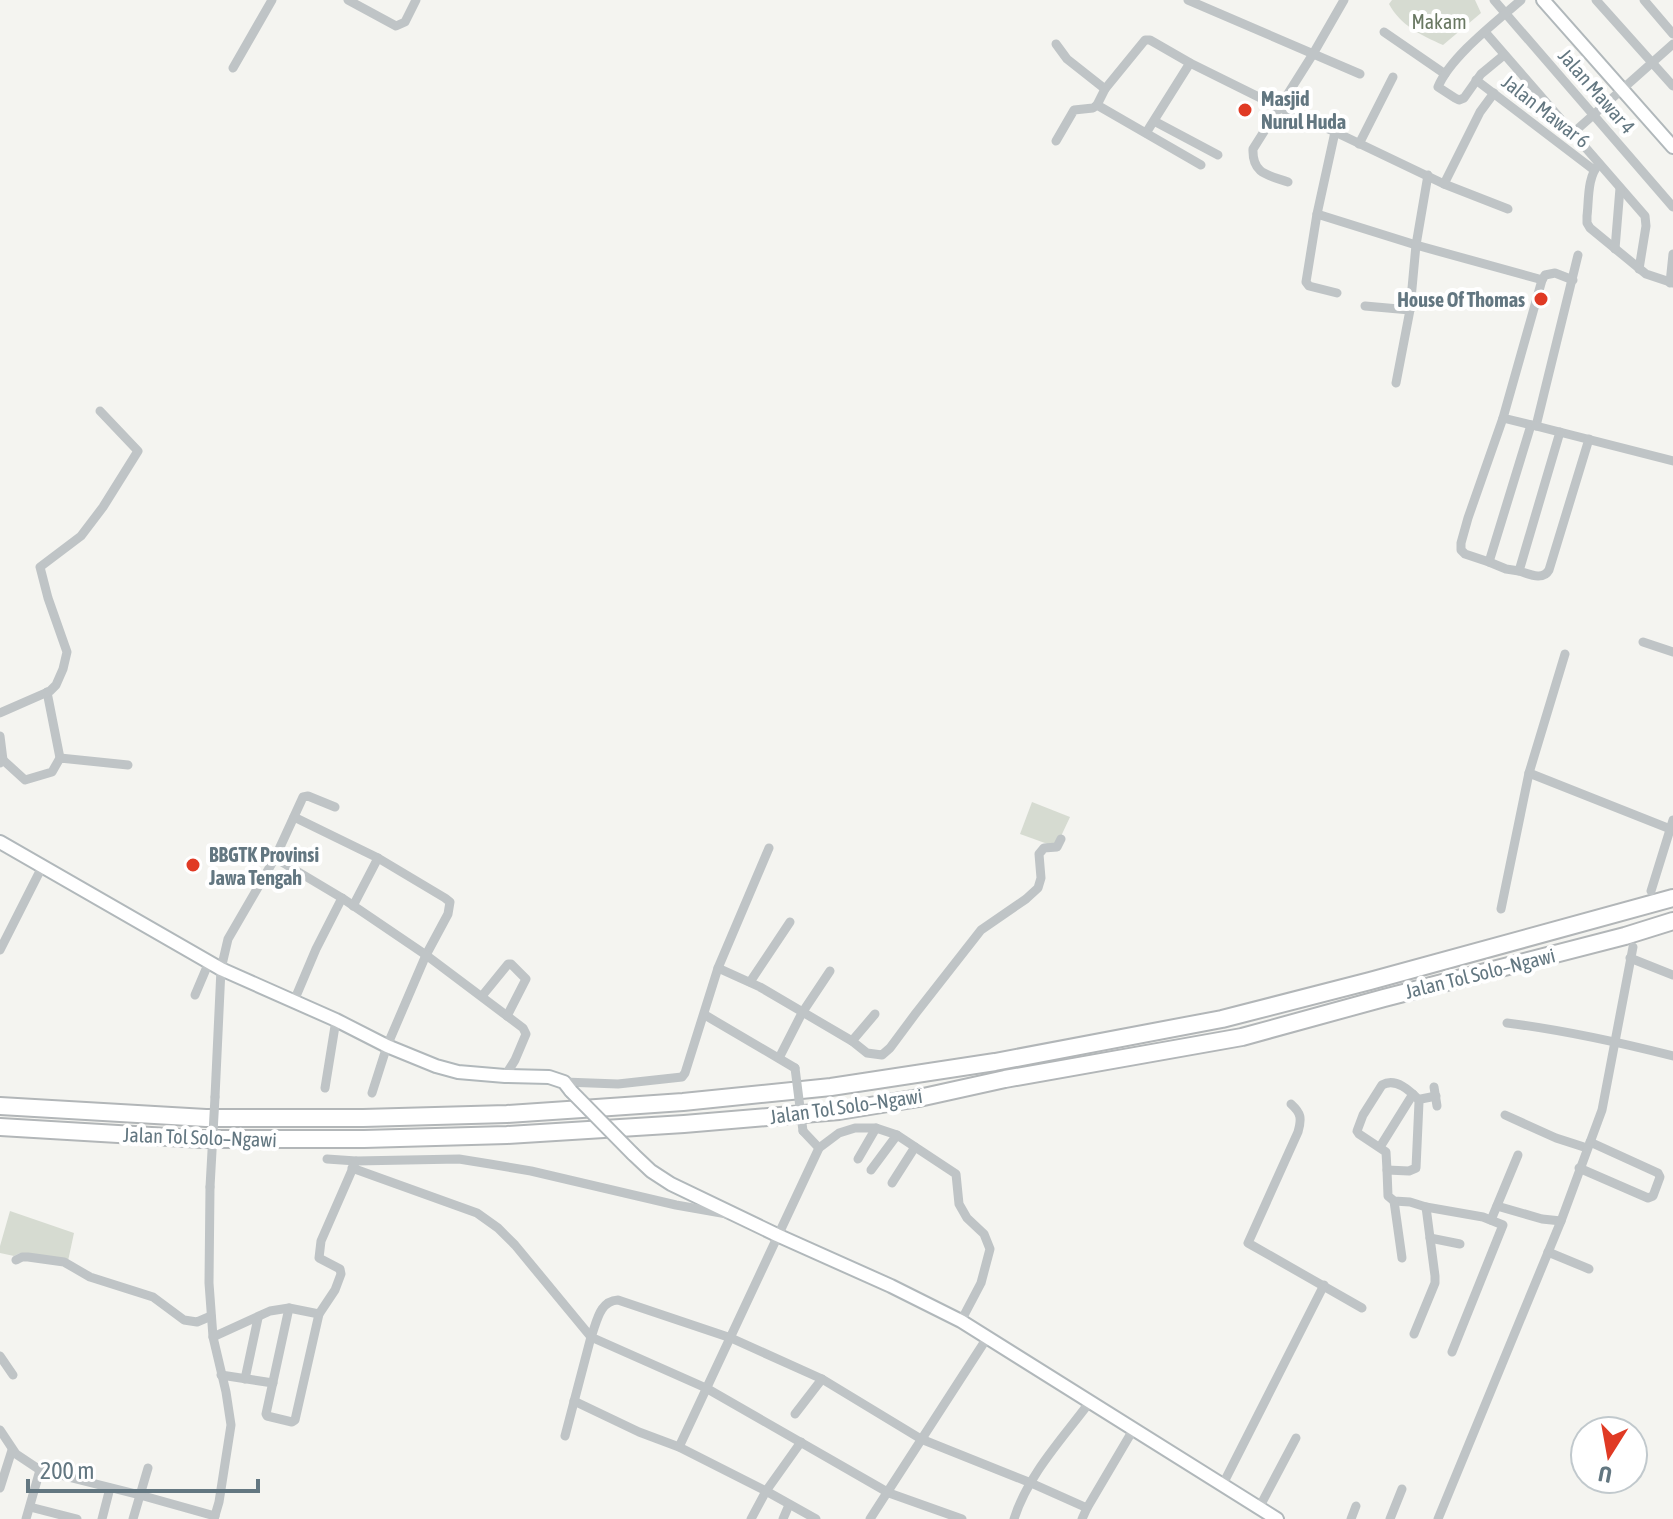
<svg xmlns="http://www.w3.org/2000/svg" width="1673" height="1519" font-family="'Asap Condensed',sans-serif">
<rect width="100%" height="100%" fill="#f4f4f0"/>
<g fill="#d6dbd1">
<path d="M1392,0H1475L1481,13L1443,45C1421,35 1401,26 1389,4Z"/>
<path d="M1032,802L1070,817L1056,847L1020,834Z"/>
<path d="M10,1211L74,1233L68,1261L20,1253L14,1256L0,1253V1246Z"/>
</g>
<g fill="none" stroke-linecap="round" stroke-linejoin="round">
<g stroke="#b1b8bb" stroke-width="16">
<g id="secondary">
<path d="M1543,0L1673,147"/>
<path d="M0,842L221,969L336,1020L387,1046L436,1066L458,1072L505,1076L549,1077L564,1082L571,1091"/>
<path d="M633,1154L651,1171L671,1184L777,1235L891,1286L961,1321L1277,1519"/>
</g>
</g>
<g stroke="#b2b6b8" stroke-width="20">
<g id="highway">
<path d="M0,1106L206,1118H363L507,1114L582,1109L683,1102L831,1087L995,1062L1222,1019L1370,981L1673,898"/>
<path d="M0,1127L202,1139H364L507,1135L684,1124L839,1111L919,1098L1005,1079L1242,1037L1384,998L1625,936L1673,921"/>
</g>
</g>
<g stroke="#bfc4c6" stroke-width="9">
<path d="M348,0L396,26L405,22L416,0"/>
<path d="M1188,0L1360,74"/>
<path d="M1494,0L1673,207"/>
<path d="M1596,0L1673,86"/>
<path d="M1644,0L1673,34"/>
<path d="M1384,32L1445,74"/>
<path d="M1485,32L1645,216L1646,226L1639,269"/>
<path d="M1056,44L1067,59L1105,89"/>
<path d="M1504,55L1481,74L1464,98L1459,100L1455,98L1438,87C1450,57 1496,22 1521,0"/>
<path d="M233,68L272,0"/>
<path d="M1476,80L1594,170"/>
<path d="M1154,121L1218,155"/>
<path d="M1335,132L1317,214L1306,282L1309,286L1337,293"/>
<path d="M1146,133L1190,63"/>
<path d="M1573,133L1673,44"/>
<path d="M1056,141L1074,110L1093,108L1097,105"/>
<path d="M1359,144L1393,77"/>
<path d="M1599,164C1587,177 1589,200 1587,216V223L1590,228L1646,274L1673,283"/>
<path d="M1201,165L1097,105L1105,89L1145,40H1150L1190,63L1295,115L1331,130L1444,184L1508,209"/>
<path d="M1288,182C1268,175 1252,174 1253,149L1313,54L1344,0"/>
<path d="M1444,184L1480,112L1494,93"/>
<path d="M1317,214L1416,245L1539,279L1542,280L1545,275L1555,273L1573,280"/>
<path d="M1615,249L1620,188"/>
<path d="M1670,283L1673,254"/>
<path d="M1365,306L1410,310"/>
<path d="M1396,383L1410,310L1416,245L1428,175"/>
<path d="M1503,418L1536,426L1578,255"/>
<path d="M1531,425L1489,562L1465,554L1461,550V543L1468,518L1503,418L1542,280"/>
<path d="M1536,426L1673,461"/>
<path d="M1560,432L1519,571C1529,574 1543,581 1549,570L1589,439"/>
<path d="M1489,562L1506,569L1519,571"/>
<path d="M1643,642L1673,652"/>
<path d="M47,692L60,758"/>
<path d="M0,713L50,691L56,685L63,669L67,652L48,598L40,567L81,536L103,507L138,451L100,411"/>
<path d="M0,736L3,760L0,763"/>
<path d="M3,760L25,780L52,772L60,758L128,765"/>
<path d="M1529,773L1673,830"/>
<path d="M294,817L378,858L445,898L450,902L448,914L426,955L387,1046L372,1093"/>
<path d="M275,858L342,898L426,955L523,1028L526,1034L515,1060L505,1076"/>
<path d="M1651,891L1673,820"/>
<path d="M353,906L378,858"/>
<path d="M1501,909L1529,773L1565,654"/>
<path d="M0,950L42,867"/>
<path d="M1630,958L1673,975"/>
<path d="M718,968L760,987L852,1041L867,1053L882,1055L890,1048L916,1013L981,930L1026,899L1038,888L1041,878L1039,854L1044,848L1057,847L1061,839"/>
<path d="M750,982L790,922"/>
<path d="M195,995L209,962"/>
<path d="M482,996L508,964H511L526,979L507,1016"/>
<path d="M294,1001L316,949L342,898"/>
<path d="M705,1015L795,1068"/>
<path d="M1507,1023C1563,1030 1618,1042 1673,1056"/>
<path d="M852,1041L875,1014"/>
<path d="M779,1058L802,1013L830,971"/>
<path d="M564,1082L618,1084L682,1077L685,1073L718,968L769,848"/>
<path d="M1434,1087L1437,1106"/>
<path d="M325,1088L336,1020"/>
<path d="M1436,1096L1421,1099L1419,1102L1416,1168L1409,1171L1387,1170L1388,1196L1394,1201L1410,1202L1426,1207L1483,1217L1503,1225L1452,1352"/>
<path d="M215,1097L221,969L228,939L275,858L303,797L308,796L335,807"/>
<path d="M1291,1104C1301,1113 1302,1118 1298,1132L1248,1243L1362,1308"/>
<path d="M1505,1115L1556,1138L1587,1148"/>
<path d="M803,1131L819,1148"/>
<path d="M1380,1147L1413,1094"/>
<path d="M327,1159L356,1161"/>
<path d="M858,1159L876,1128"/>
<path d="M352,1168L477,1213L498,1228L515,1245L591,1337"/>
<path d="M1579,1168L1648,1198L1653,1196L1660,1177L1658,1173L1590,1142"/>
<path d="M871,1170L897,1135"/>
<path d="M1387,1170L1386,1152L1359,1134L1357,1131L1363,1115L1382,1085C1396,1077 1410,1091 1419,1100"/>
<path d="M892,1183L915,1147"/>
<path d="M210,1187L209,1283L213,1337L226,1392L231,1425L219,1502L214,1519"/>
<path d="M1394,1201L1402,1258"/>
<path d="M1497,1206L1542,1219L1561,1221"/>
<path d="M1491,1220L1518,1155"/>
<path d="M1430,1238L1460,1244"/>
<path d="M1548,1252L1589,1269"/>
<path d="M16,1260L22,1257H28L64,1262L90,1277L153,1297L184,1320L197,1322L211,1316"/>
<path d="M289,1308L266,1414L267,1416L292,1422L295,1420L319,1314L335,1290L341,1274L340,1269L319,1258L321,1241L356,1161L459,1159L490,1164L531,1171L676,1205L727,1214"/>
<path d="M1414,1334L1435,1283V1276L1426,1207"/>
<path d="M213,1337L270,1311L289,1308L319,1314"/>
<path d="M591,1337C597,1322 599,1301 618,1300L731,1338L822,1379L921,1439L1031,1483L1087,1508"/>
<path d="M0,1356L13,1375"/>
<path d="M221,1375L273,1383"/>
<path d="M245,1379L258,1318"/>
<path d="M574,1401L639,1432L679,1447L766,1491L816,1519"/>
<path d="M795,1414L822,1379"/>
<path d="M0,1430L16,1454L40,1470L140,1495L215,1516"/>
<path d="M565,1436L591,1337L706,1388L889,1493L962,1519"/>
<path d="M679,1447L819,1148L839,1133L855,1128H876L897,1135L956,1174L959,1204L967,1218L984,1234L990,1249L981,1283L961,1321"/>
<path d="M1223,1484L1324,1285"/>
<path d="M0,1488L12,1450"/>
<path d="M30,1507L77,1519"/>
<path d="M1259,1508L1296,1438"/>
<path d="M26,1519L40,1470"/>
<path d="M102,1519L110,1488"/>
<path d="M133,1519L148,1468"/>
<path d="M751,1519L766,1491L801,1442"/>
<path d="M783,1519L789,1505"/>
<path d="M870,1519L987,1338"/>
<path d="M1014,1519C1028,1475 1062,1439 1089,1403"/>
<path d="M1082,1519L1087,1508L1133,1430"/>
<path d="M1351,1519L1356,1506"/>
<path d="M1390,1519L1402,1489"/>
<path d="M1438,1519L1561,1221L1602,1110L1633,947"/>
</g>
<use href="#secondary" stroke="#fff" stroke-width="12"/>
<use href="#highway" stroke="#fff" stroke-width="16"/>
<g stroke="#b1b8bb" stroke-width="16" stroke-linecap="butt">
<path id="secondary-bridge" d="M571,1091L633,1154"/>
</g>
<g stroke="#bfc4c6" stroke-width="9">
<path d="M795,1068L803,1131"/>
<path d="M210,1187L215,1097"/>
</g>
<use href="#secondary-bridge" stroke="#fff" stroke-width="12"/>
</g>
<g fill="#e03a24" stroke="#fff" stroke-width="3">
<circle cx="1245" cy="110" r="8"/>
<circle cx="1541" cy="299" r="8"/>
<circle cx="193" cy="865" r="8"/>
</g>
<g text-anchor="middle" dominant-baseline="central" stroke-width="8" stroke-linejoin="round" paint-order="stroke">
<g font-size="20" fill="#697862" stroke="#fff">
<text x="1439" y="21">Makam</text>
</g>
<g font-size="20" fill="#637781" stroke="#fff">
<text transform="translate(1597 91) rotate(49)">Jalan Mawar 4</text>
<text transform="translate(1546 111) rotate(38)">Jalan Mawar 6</text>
<text transform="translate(1480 973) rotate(-14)">Jalan Tol Solo–Ngawi</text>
<text transform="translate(846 1106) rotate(-8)">Jalan Tol Solo–Ngawi</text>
<text transform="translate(200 1137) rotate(2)">Jalan Tol Solo–Ngawi</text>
</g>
<g font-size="20" font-weight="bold" fill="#637781" stroke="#fff" text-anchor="start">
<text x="1261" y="98">Masjid<tspan x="1261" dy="23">Nurul Huda</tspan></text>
<text x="1525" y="299" text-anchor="end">House Of Thomas</text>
<text x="209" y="854">BBGTK Provinsi<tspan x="209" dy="23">Jawa Tengah</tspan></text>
</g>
</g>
<g transform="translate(1609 1455) rotate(191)"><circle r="38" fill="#ffffff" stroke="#c1c9cd" stroke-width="2"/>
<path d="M0-6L14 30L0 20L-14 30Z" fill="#e03a24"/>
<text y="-12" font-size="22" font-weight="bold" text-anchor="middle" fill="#637781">U</text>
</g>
<path d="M28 1479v12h230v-12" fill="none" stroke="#637781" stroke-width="4"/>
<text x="40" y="1479" font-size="24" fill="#637781" stroke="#ffffff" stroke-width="6" paint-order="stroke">200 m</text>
</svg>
